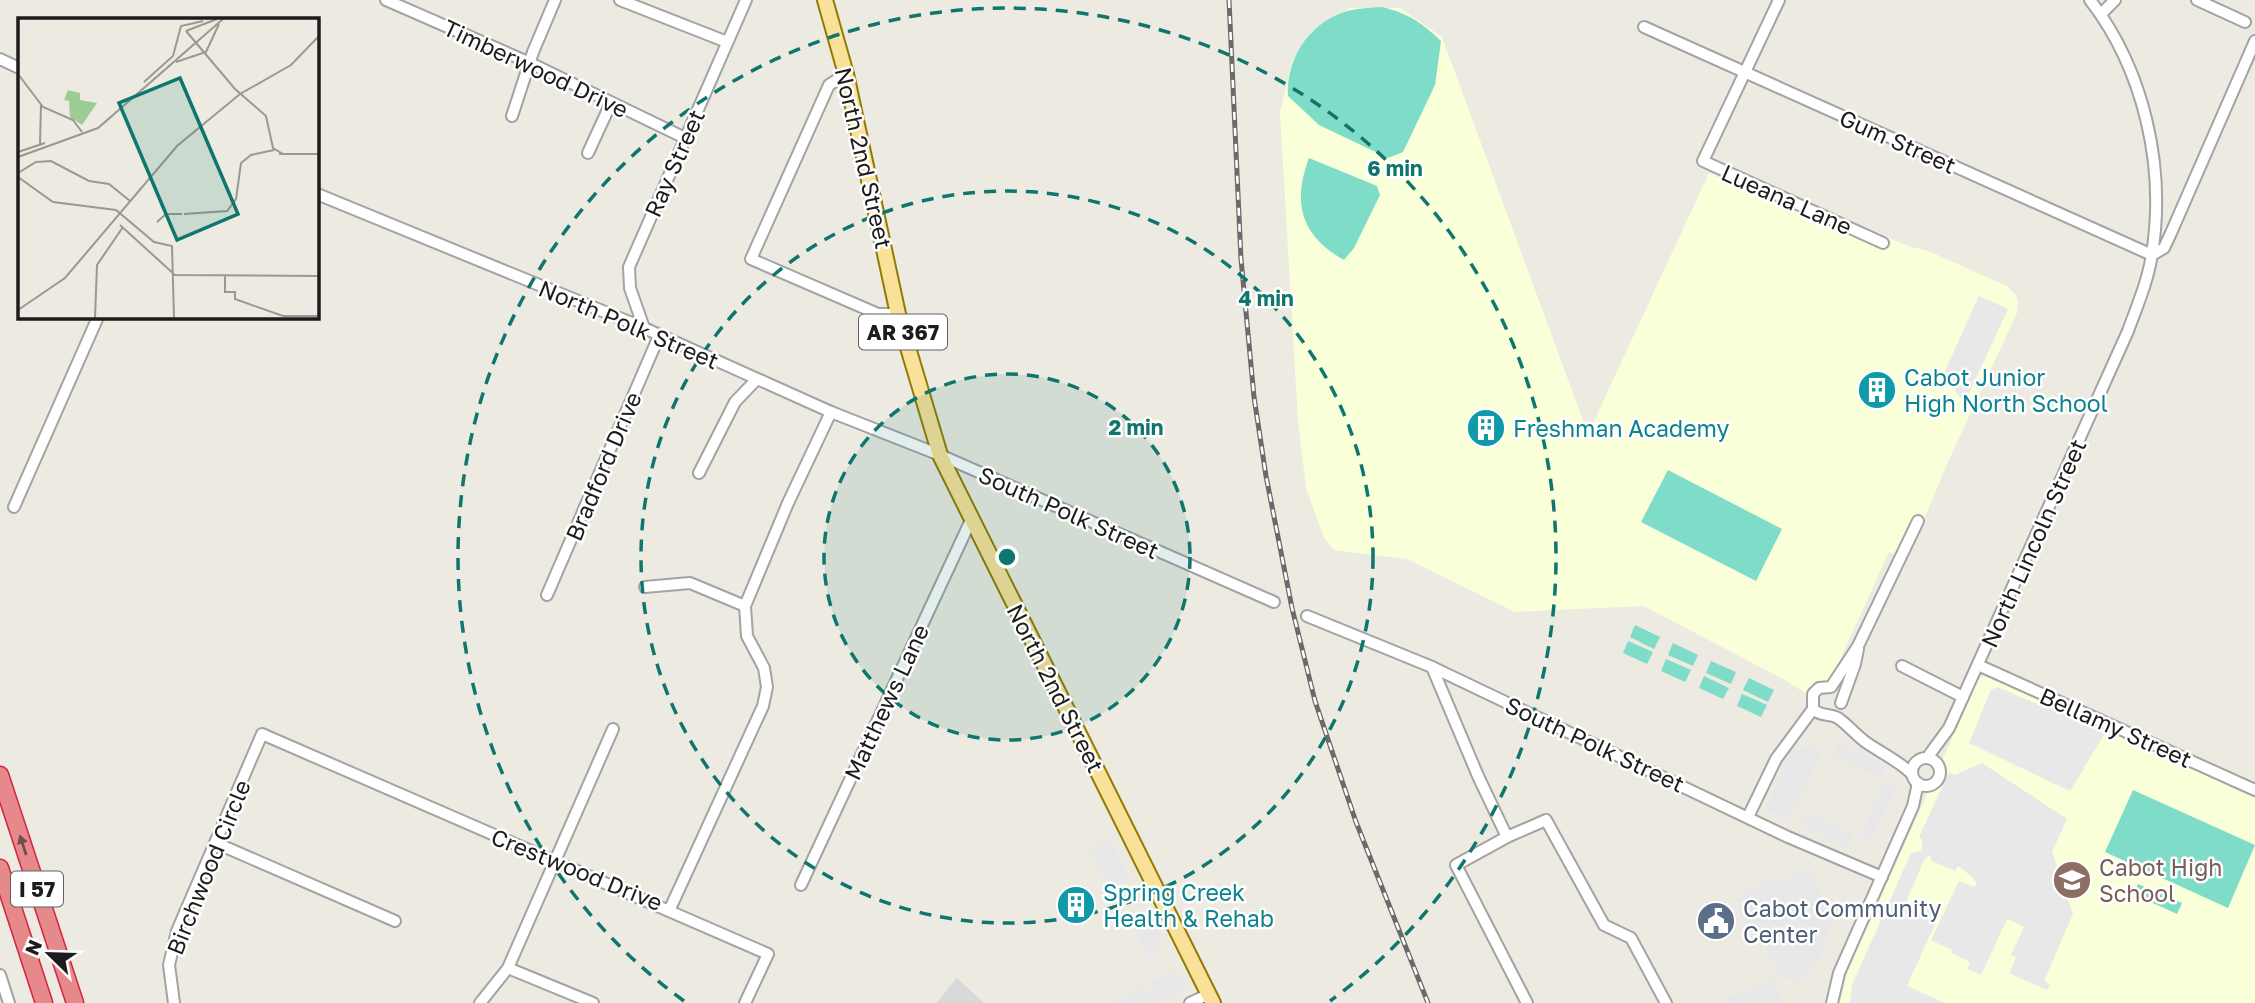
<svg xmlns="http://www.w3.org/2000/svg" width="2255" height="1003" font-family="'Golos Text',sans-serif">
<rect width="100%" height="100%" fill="#edebe1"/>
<path fill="#dad9d9" d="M957,978L984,1003H936Z"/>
<g fill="#f8ffd9">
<path d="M1350,8H1400L1442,37L1588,434L1709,173L1878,245L1883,235L1910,247L1926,250L2007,286L2016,295L2018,301L2017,313L1948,462L1907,560L1889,552L1832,677L1816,700L1785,680L1644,606L1515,612L1407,559L1334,550L1324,538L1306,488L1298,421L1280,112L1292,61L1311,32Z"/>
<path d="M1987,672L2255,790V1003H1840L1848,971L1978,680Z"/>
</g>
<g fill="#7fdcc8">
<path d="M1382,7C1409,14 1421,22 1441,41L1435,85L1403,152L1388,158L1319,125L1288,96C1286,61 1306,28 1339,14C1353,8 1368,8 1382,7Z"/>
<path d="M1309,158L1377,186L1380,195L1354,248L1344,260C1301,236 1292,203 1309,158Z"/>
<path d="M1668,470L1782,529L1756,581L1641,522Z"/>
<path d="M1635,625L1660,637L1654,649L1630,637Z"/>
<path d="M1628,641L1653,652L1647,664L1623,653Z"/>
<path d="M1673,643L1698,655L1693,666L1668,655Z"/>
<path d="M1666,659L1691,670L1685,682L1661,671Z"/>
<path d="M1711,661L1736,672L1731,684L1706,673Z"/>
<path d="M1704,676L1729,688L1723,699L1699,688Z"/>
<path d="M1749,678L1774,690L1768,702L1743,690Z"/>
<path d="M1742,694L1767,705L1761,717L1737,706Z"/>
<path d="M2133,790L2255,845L2228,908L2105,852Z"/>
<path d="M2138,884L2182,903L2177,914L2133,894Z"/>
</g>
<g fill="#e8e8e8">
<path d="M1979,296L2008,309L1964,404L1944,373Z"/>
<path d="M1998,687L2043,707L2046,702L2107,730L2070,791L1969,743L1991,690Z"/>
<path d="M1837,743L1886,765L1881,778L1832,756Z"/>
<path d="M1811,745L1823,751L1790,821L1765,809L1793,748L1799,750Z"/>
<path d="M1982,763L2067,819L2052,852L2073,914L2044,981L2050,984L2047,990L2009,973L2016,958L2011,955L2024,927L2007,919L1981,975L1967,969L1970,962L1951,953L1952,950L1931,940L1959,881L1973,887L1977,884L1971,876L1958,866L1955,871L1930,860L1932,856L1929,855L1924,860L1904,907L1908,909L1915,898L1937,908L1940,913L1907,986L1945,1003H1850L1852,985L1911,853L1922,851V840L1919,837L1949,772L1955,775Z"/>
<path d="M1886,780L1897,785L1870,843L1859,837Z"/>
<path d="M1806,811L1853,833L1847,847L1800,825Z"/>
<path d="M1110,838L1130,880L1109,890L1089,849Z"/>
<path d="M1809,866L1834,920L1815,968L1806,973L1807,978L1794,985L1792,980L1779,977L1756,926L1747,930L1734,900L1774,878H1786Z"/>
<path d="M1145,917L1147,920L1153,917L1163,936L1156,939L1161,950L1148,957L1133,927L1139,924L1137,921Z"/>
<path d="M1174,971L1178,979L1182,977L1186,985L1183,987L1185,992L1169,1001L1166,995L1153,1003H1113L1144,986L1148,994L1153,991L1150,983Z"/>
<path d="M1773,978L1784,1003H1728L1726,998Z"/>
</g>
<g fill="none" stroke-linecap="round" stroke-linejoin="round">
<g stroke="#a3a3a3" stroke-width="14">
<g id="minor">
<path d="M386,0L530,63L685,138"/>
<path d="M620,0L727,42"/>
<path d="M1779,0L1703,161L1883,243"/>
<path d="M2197,0L2245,22"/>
<path d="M2101,14L2115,0"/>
<path d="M1644,27L2152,255L2164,248L2171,233L2255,41"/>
<path d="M0,59L19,68"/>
<path d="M846,74L829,85L751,259L878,314H898"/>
<path d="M512,116L533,52L555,0"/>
<path d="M588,153L611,103"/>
<path d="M317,194L644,328L831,412L940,455L1274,602"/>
<path d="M644,328L630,288L629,267L746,0"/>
<path d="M699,473L735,402L757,379"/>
<path d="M14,507L98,317"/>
<path d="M645,587L690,583L745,606"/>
<path d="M547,595L659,336"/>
<path d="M1307,616L1432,667L1788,837L1882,877"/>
<path d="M1978,665L2255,790"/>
<path d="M1902,666L1963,697"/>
<path d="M1432,667L1478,776L1507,837L1546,820L1604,925L1631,938L1666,1003"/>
<path d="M1841,703L1855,664L1858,649"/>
<path d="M1813,709C1821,717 1829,713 1838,718C1849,726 1857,736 1867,743C1883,754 1899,761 1912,774"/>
<circle cx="1926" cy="772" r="14"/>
<path d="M1927,758L1949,728L2128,331C2137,306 2148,281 2152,254C2166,167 2144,70 2090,0"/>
<path d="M1748,817L1776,759L1813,709V694L1819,688L1831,687L1858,646L1918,521"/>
<path d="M1507,837L1456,865L1527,1003"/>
<path d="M216,843L395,921"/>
<path d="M801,885L971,520"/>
<path d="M669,911L763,706L767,687L764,668L747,636L745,606L788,503L831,412"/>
<path d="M508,968L593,1003"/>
<path d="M0,975L9,1003"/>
<path d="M174,1003L169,965L177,931L262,734L768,954L745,1003"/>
<path d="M480,1003L508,968L613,729"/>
<path d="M1190,1003L1209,994"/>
<path d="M1832,1003L1839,973L1913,806L1918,783"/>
</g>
</g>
<g stroke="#917b02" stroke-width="18">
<path id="major" d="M825,0L846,74L898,314L940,455L1213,1003"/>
</g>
<g stroke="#d42543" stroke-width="19">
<g id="highway">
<path d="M0,775L75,1003"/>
<path d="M0,868L44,1003"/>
</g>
</g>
<use href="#minor" stroke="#fff" stroke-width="10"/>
<use href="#major" stroke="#fae199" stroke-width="14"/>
<use href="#highway" stroke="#e5898a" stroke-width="16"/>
<g stroke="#6a6a6a" stroke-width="5">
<path id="rail" d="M1229,0L1241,259L1254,397L1266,476L1292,608L1315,701L1356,822L1428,1003"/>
</g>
<use href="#rail" stroke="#fff" stroke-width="2.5" stroke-dasharray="8" stroke-linecap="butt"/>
</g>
<defs><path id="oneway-solid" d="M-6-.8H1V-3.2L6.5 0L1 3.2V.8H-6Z" transform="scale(1.75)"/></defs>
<use fill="#764d4e" href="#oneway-solid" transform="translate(23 845) rotate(-108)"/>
<circle cx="1007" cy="557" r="183" fill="#0f766e" fill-opacity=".12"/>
<g fill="none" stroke="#0f766e" stroke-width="3.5" stroke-dasharray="12 9">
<circle cx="1007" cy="557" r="183"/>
<circle cx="1007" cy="557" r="366"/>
<path d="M684 1001A549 549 0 1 1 1330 1001"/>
</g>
<defs>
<g id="building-disc" transform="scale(2.0125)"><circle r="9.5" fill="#0f9aa8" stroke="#fff"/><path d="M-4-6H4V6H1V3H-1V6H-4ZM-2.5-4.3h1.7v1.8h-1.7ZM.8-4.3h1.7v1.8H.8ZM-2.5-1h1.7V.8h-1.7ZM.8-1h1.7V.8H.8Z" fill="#fff"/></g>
<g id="school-disc" transform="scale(2.0125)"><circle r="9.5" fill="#8d6e63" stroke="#fff"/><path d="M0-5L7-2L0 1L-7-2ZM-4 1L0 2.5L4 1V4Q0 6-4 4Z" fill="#fff"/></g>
<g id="civic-disc" transform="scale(2.0125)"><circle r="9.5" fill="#5c6f8a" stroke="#fff"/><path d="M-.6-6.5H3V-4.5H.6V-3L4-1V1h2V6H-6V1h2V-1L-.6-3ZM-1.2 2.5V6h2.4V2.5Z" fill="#fff"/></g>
</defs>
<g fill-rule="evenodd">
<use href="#building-disc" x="1877" y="390"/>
<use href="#building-disc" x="1486" y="428"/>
<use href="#school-disc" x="2072" y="880"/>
<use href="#building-disc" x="1076" y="905"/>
<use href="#civic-disc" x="1716" y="921"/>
</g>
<g text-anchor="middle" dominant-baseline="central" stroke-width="5" stroke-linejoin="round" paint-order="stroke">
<g fill="#fff" stroke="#606060" stroke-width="2">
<rect x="859" y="314.5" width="88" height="35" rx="5"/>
<rect x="11" y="871.5" width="52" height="35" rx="5"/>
</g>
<g font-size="21" font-weight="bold" fill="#1c1c1c">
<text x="903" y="332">AR 367</text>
<text x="37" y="889">I 57</text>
</g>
<g font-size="23" fill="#1c1c1c" stroke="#fff">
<text transform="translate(536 68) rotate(25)">Timberwood Drive</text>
<text transform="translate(1898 141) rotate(24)">Gum Street</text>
<text transform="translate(864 158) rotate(77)">North 2nd Street</text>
<text transform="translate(674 163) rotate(-66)">Ray Street</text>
<text transform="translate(1787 199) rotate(24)">Lueana Lane</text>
<text transform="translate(629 324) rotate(23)">North Polk Street</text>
<text transform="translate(603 466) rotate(-67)">Bradford Drive</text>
<text transform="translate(1069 512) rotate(24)">South Polk Street</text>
<text transform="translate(2033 543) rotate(-66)">North Lincoln Street</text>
<text transform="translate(1056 688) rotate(63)">North 2nd Street</text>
<text transform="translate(886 702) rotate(-65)">Matthews Lane</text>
<text transform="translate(2116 727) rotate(24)">Bellamy Street</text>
<text transform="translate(1595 744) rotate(25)">South Polk Street</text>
<text transform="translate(208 867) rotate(-68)">Birchwood Circle</text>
<text transform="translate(577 869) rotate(22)">Crestwood Drive</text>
</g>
<g font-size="23" fill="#0d838f" stroke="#fff" text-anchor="start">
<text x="1904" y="377">Cabot Junior<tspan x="1904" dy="26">High North School</tspan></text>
<text x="1513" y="428">Freshman Academy</text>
<text x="1103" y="892">Spring Creek<tspan x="1103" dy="26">Health &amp; Rehab</tspan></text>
</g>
<g font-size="23" fill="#785e54" stroke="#fff" text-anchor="start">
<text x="2099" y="867">Cabot High<tspan x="2099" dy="26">School</tspan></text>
</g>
<g font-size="23" fill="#4e5e75" stroke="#fff" text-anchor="start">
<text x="1743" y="908">Cabot Community<tspan x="1743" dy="26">Center</tspan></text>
</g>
</g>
<g transform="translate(18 18)">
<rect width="301" height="301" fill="#edebe1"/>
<path d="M50,72L62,75V82L79,85L64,107L52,99L51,83L46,82Z" fill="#9dcc96"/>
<path fill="none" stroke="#999892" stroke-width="2" d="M168,13L217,71L248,98L255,130L265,136M168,13L199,1M158,44L188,34L201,6M0,56L25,89L55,102L64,114M126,64L155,38L163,8L185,3M22,126L23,87M0,134L27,125M261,136H301M0,139L80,110L205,1M0,155L18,144L33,143L71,163L91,166L112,183M0,159L35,184L98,192L136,224L154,228L156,300M166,196L209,193L218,181L223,145L233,137L256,132M139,204L148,196H164M102,207L157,257L301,258M207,258V274H217V281L265,298H301M0,292L47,260L159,128L222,76L273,47L301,18M77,300L79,247L105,209"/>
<path fill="#0f766e" fill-opacity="0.15" stroke="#0f766e" stroke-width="3.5" d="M162,60L220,196L159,222L101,85Z"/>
<rect width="301" height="301" fill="none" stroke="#1c1c1c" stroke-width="3.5"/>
</g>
<circle cx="1007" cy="557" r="10" fill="#0f766e" stroke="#fff" stroke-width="3.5"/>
<g font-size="21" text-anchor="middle" font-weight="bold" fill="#0f766e" stroke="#fff" stroke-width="5" stroke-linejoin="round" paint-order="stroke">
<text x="1395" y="176">6 min</text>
<text x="1266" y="306">4 min</text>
<text x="1136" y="435">2 min</text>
</g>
<g transform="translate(49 954) rotate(293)" stroke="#ffffff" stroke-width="5" paint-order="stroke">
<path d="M0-5L12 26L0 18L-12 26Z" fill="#1c1c1c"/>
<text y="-10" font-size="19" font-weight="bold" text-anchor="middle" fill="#1c1c1c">N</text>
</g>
</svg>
